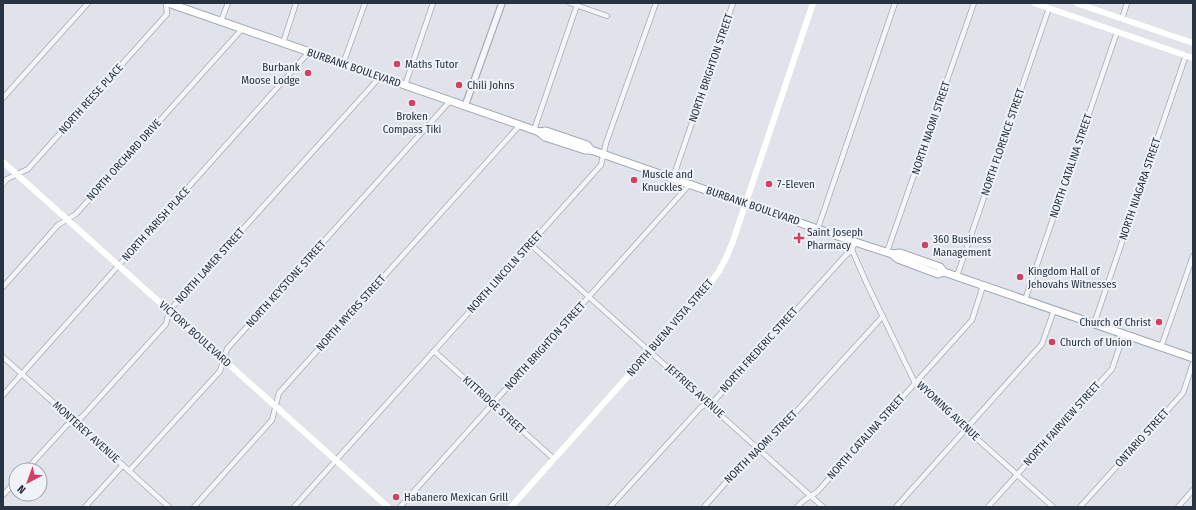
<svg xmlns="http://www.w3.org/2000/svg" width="1196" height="510" font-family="'Fira Sans Condensed',sans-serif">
<rect width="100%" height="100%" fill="#e0e4ea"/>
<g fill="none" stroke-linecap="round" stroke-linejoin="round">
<g stroke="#a5abb4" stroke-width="6">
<g id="minor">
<path d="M570,3L607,16"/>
<path d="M1122,19L1127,3"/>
<path d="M221,21L228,3"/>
<path d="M283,43L296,3"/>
<path d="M343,64L365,3"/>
<path d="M405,85L433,3"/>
<path d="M3,98L88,3"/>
<path d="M534,130L577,5"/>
<path d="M673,178L733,3"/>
<path d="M3,184L7,179L28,169L167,14L166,3"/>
<path d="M818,228L895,3"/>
<path d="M530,244L823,507"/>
<path d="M852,250L867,284L915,383L1053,507"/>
<path d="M887,252L974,3"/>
<path d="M957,276L1049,8"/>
<path d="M3,287L58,225L76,214L242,29"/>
<path d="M1025,300L1117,32"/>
<path d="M1094,324L1186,55"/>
<path d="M1161,347L1193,256"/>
<path d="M434,351L554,459"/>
<path d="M3,357L169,507"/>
<path d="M3,395L309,52"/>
<path d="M26,470L67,425L82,417L166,324L169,311L380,77"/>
<path d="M129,471L220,371L227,349L450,101"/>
<path d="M3,495L16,481"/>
<path d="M85,507L123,465"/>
<path d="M194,507L272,420L279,393L520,125"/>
<path d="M294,507L601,165L606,143L656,3"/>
<path d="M400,507L690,184"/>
<path d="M610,507L701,407L715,400L845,256L852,250L855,242"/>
<path d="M704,507L753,452L765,446L883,316"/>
<path d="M797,507L803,501L817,492L972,320L983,286"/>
<path d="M896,507L1042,344L1054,310"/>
<path d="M988,507L1112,369L1124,334"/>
<path d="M1080,507L1183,393L1193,363"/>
<path d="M1178,507L1193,490"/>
</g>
</g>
<g stroke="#a5abb4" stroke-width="8">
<path id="tertiary" d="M465,106L502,3"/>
</g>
<g stroke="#9eaab6" stroke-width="9">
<g id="primary">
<path d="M168,3L520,125L539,132L546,131L587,145L591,150L855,242L892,254L900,253L940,267L944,272L1193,358"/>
<path d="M539,132L545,137L585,150H591"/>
<path d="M892,254L898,259L938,274L944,272"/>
</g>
</g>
<use href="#minor" stroke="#f3f5f8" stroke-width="4.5"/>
<use href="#tertiary" stroke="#f3f5f8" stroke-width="5.5"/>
<g stroke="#fff" stroke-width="6">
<path d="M1034,3L1193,58"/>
<path d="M1076,3L1193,43"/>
<path d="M3,162L388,507"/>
<path d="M511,507L706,289L719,271L726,258L733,241L813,3"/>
</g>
<use href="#primary" stroke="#fff" stroke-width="7"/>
</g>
<g fill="#d43f63" stroke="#eff3f7" stroke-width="1.5">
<circle cx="397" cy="64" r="4"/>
<circle cx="308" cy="73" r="4"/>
<circle cx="459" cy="85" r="4"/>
<circle cx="412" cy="103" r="4"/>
<circle cx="634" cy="180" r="4"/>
<circle cx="769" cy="184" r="4"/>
<path d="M797 232h4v4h4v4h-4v4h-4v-4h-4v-4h4z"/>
<circle cx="925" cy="245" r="4"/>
<circle cx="1020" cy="277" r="4"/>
<circle cx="1159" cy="322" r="4"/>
<circle cx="1052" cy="342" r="4"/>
<circle cx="396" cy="497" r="4"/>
</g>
<g text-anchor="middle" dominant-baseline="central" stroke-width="4" stroke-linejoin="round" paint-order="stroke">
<g font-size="11" fill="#283342" stroke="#eff3f7" text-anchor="start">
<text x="405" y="64">Maths Tutor</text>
<text x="300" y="67" text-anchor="end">Burbank<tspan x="300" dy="13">Moose Lodge</tspan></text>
<text x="467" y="85">Chili Johns</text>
<text x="412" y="116" text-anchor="middle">Broken<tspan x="412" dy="13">Compass Tiki</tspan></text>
<text x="642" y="174">Muscle and<tspan x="642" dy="13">Knuckles</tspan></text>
<text x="777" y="184">7-Eleven</text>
<text x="807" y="232">Saint Joseph<tspan x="807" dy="13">Pharmacy</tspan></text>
<text x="933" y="239">360 Business<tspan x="933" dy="13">Management</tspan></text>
<text x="1028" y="271">Kingdom Hall of<tspan x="1028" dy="13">Jehovahs Witnesses</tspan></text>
<text x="1151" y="322" text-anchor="end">Church of Christ</text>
<text x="1060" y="342">Church of Union</text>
<text x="404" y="497">Habanero Mexican Grill</text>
</g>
<g font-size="11" fill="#283342" stroke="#eff3f7">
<text transform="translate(354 68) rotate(19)">BURBANK BOULEVARD</text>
<text transform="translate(711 68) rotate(-71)">NORTH BRIGHTON STREET</text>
<text transform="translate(91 99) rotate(-48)">NORTH REESE PLACE</text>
<text transform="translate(931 128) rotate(-71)">NORTH NAOMI STREET</text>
<text transform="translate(1003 142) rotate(-71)">NORTH FLORENCE STREET</text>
<text transform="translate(124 160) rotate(-48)">NORTH ORCHARD DRIVE</text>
<text transform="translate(1071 166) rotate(-71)">NORTH CATALINA STREET</text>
<text transform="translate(1140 189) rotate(-71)">NORTH NIAGARA STREET</text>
<text transform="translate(753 206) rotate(19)">BURBANK BOULEVARD</text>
<text transform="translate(156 224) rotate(-48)">NORTH PARISH PLACE</text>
<text transform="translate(210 266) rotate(-48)">NORTH LAMER STREET</text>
<text transform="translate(505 272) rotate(-48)">NORTH LINCOLN STREET</text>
<text transform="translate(286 284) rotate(-48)">NORTH KEYSTONE STREET</text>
<text transform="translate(351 313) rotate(-48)">NORTH MYERS STREET</text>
<text transform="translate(670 328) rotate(-49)">NORTH BUENA VISTA STREET</text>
<text transform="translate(195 334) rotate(42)">VICTORY BOULEVARD</text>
<text transform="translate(545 346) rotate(-48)">NORTH BRIGHTON STREET</text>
<text transform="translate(759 350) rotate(-48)">NORTH FREDERIC STREET</text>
<text transform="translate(695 391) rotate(42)">JEFFRIES AVENUE</text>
<text transform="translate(494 405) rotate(42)">KITTRIDGE STREET</text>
<text transform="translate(948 411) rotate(43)">WYOMING AVENUE</text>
<text transform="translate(1062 424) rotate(-48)">NORTH FAIRVIEW STREET</text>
<text transform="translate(86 432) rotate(42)">MONTEREY AVENUE</text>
<text transform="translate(866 437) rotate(-48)">NORTH CATALINA STREET</text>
<text transform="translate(1142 438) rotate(-48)">ONTARIO STREET</text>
<text transform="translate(761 447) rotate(-45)">NORTH NAOMI STREET</text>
</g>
</g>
<rect width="1196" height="510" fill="none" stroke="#283342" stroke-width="8"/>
<g transform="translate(28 482) rotate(221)"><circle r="19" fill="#eff3f7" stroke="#9fa6af"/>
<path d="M0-3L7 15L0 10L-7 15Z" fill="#d43f63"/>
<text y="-6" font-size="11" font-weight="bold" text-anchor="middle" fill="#283342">N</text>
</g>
</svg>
